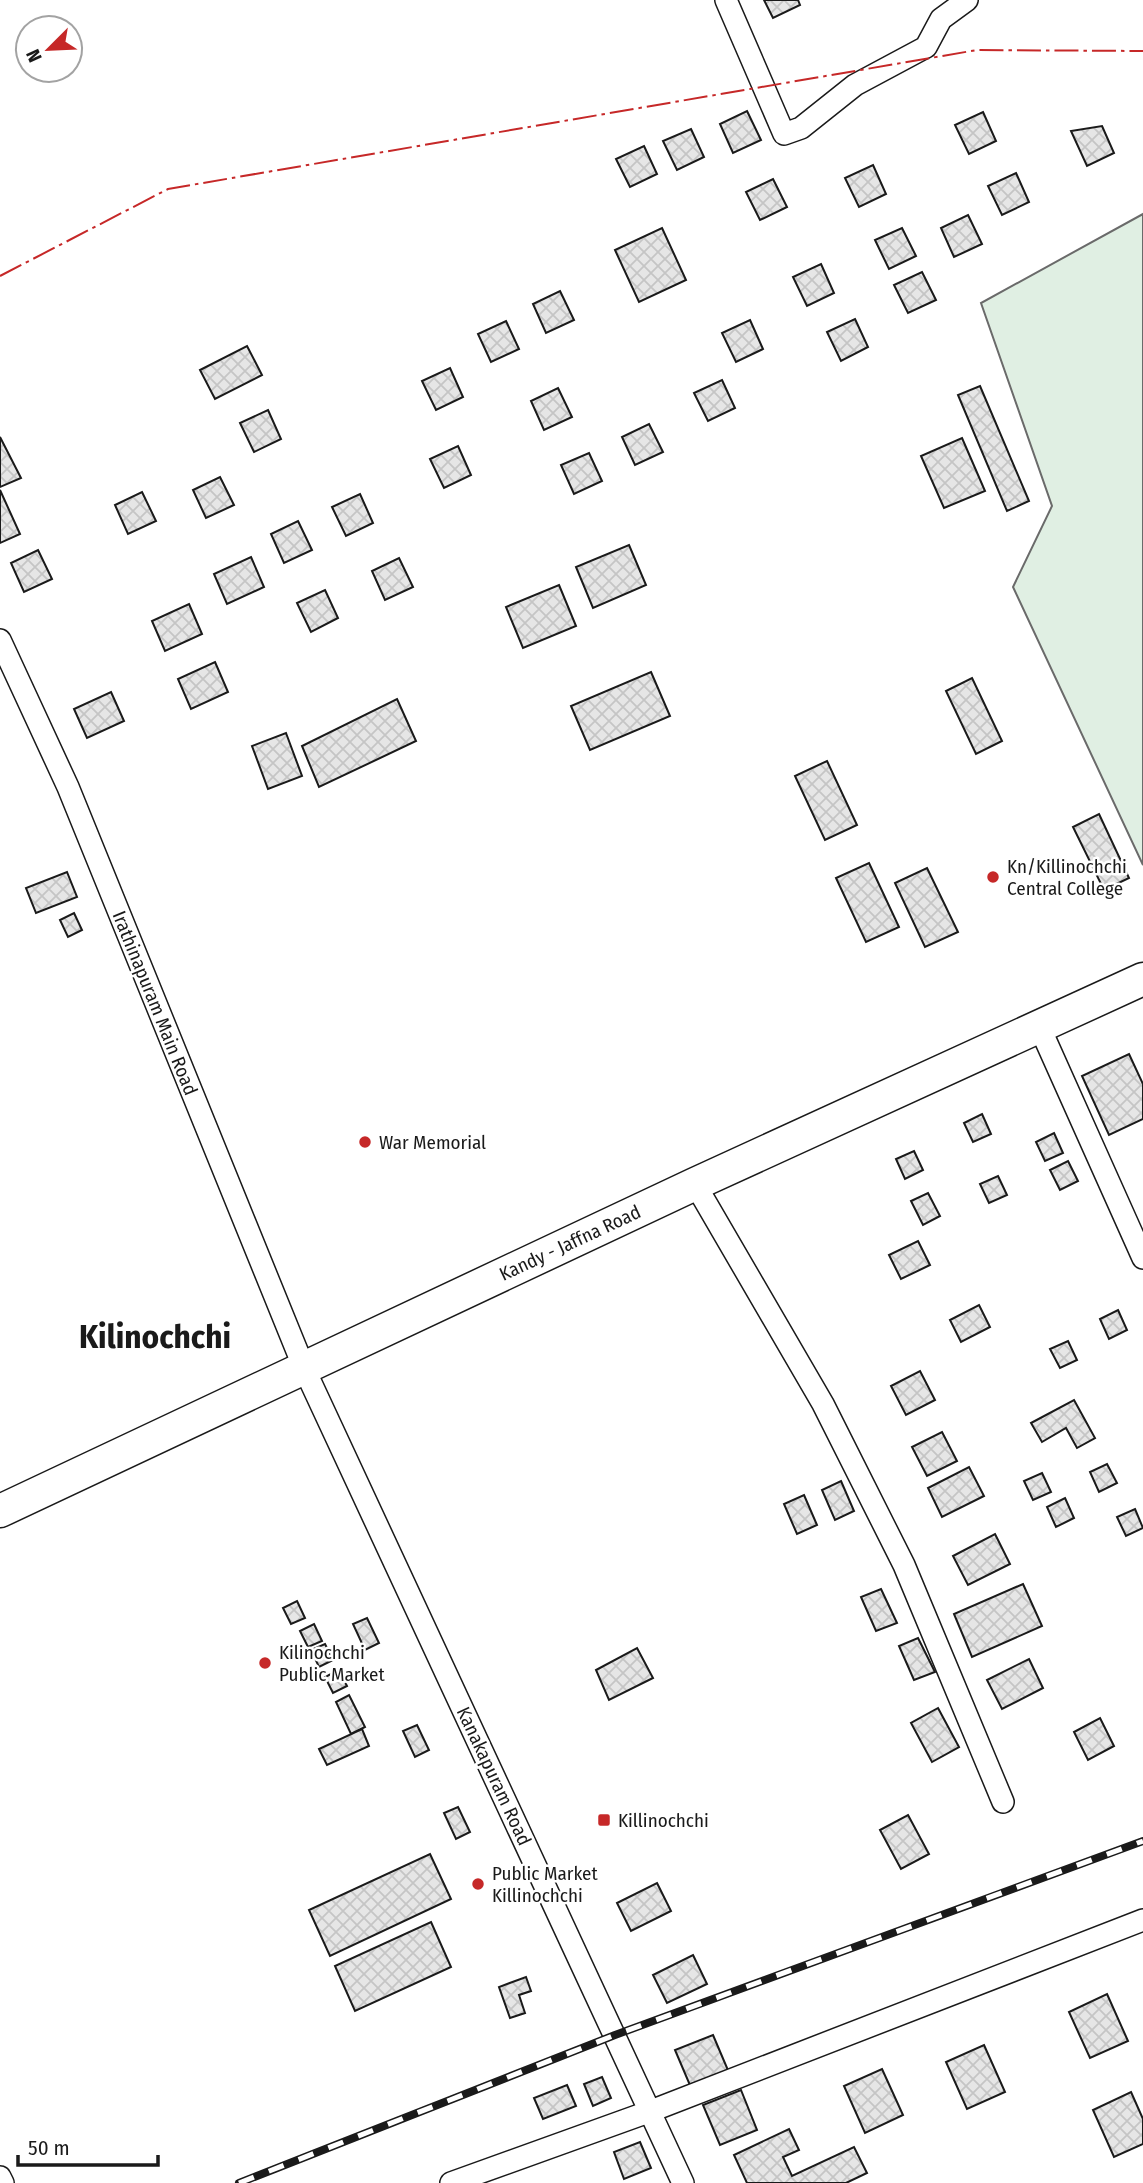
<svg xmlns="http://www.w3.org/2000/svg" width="1143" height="2183" font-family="'Fira Sans Condensed',sans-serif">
<defs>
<pattern id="building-cross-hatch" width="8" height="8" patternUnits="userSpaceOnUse" patternTransform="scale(1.75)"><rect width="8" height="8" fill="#e6e6e6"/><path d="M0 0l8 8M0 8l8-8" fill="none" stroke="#c5c5c5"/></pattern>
</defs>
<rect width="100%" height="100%" fill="#fff"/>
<path fill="#e0efe3" stroke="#6a6a6a" stroke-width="2" d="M1143,214V865L1013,587L1052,506L981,303Z"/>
<g fill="url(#building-cross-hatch)" stroke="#1a1a1a" stroke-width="2">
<path d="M764,0H798L800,5L773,18Z"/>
<path d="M747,111L761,140L733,153L720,124Z"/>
<path d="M983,112L996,141L969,154L955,125Z"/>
<path d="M1102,126L1114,153L1087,166L1071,131Z"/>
<path d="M691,129L704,157L677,170L663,141Z"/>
<path d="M644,146L657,174L630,187L616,159Z"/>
<path d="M873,165L886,194L859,207L845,178Z"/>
<path d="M1016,173L1029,202L1002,215L988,186Z"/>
<path d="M773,179L787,207L760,220L746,192Z"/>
<path d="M968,215L982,244L954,257L941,228Z"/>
<path d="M662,228L686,280L639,302L615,250Z"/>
<path d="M902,228L916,256L889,269L875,240Z"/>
<path d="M821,264L834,293L807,306L793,277Z"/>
<path d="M922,272L936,300L908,313L894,285Z"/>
<path d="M560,291L574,320L546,333L533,304Z"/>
<path d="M855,319L868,347L841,361L827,332Z"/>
<path d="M750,320L763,349L736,362L722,333Z"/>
<path d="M506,321L519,349L491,362L478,334Z"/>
<path d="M247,346L262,375L215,399L200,370Z"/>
<path d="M450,368L463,397L436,410L422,381Z"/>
<path d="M722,380L735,408L708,421L694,393Z"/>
<path d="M980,386L1029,501L1007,511L958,395Z"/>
<path d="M558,388L572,417L544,430L531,401Z"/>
<path d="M268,410L281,439L254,452L240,423Z"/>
<path d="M649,424L663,452L635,465L622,437Z"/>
<path d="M0,437L21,478L0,487Z"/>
<path d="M962,438L985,491L944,508L921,456Z"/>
<path d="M458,446L471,475L444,488L430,459Z"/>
<path d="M589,453L602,481L574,494L561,465Z"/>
<path d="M220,477L234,505L206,518L193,490Z"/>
<path d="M0,490L20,534L0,543Z"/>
<path d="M142,492L156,521L128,534L115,505Z"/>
<path d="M360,494L373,523L346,536L332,507Z"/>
<path d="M298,521L312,550L284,563L271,534Z"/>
<path d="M629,545L646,585L593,608L576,567Z"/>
<path d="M38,550L52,579L24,592L11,563Z"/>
<path d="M251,557L264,587L227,604L214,574Z"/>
<path d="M399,558L413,587L385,600L372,571Z"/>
<path d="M559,585L576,626L523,648L506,607Z"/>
<path d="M325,590L338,618L311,632L297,603Z"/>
<path d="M189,604L202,634L165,651L152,621Z"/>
<path d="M215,662L228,692L191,709L178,679Z"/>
<path d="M651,672L670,716L590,750L571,706Z"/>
<path d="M972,678L1002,741L976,754L946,691Z"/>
<path d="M111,692L124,721L87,738L74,709Z"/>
<path d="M397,699L416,741L319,787L302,746Z"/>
<path d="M286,733L302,776L268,789L252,746Z"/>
<path d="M827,761L857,825L825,840L795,776Z"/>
<path d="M1099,814L1129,878L1104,890L1073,827Z"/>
<path d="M869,863L899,927L866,942L836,878Z"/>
<path d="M927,868L958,932L925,947L895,883Z"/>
<path d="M67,872L77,897L36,913L26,888Z"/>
<path d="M74,913L82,930L68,937L60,920Z"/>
<path d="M1129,1054L1143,1084V1119L1109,1135L1082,1076Z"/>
<path d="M982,1114L991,1134L973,1142L964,1123Z"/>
<path d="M1054,1133L1063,1153L1045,1161L1036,1142Z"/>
<path d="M914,1151L923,1170L905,1179L896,1159Z"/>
<path d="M1068,1161L1078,1181L1060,1190L1050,1170Z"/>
<path d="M998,1176L1007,1195L989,1203L980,1184Z"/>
<path d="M928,1193L940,1216L923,1225L911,1201Z"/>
<path d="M918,1241L930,1265L901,1279L889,1255Z"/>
<path d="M979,1305L990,1327L961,1342L950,1320Z"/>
<path d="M1118,1310L1127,1330L1109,1339L1100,1319Z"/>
<path d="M1068,1341L1077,1360L1060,1368L1050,1349Z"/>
<path d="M920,1371L935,1400L906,1415L891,1386Z"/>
<path d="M1074,1400L1095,1438L1077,1448L1066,1428L1042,1442L1031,1423Z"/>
<path d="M942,1432L957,1461L927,1476L912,1447Z"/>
<path d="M1107,1464L1117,1483L1099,1492L1090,1472Z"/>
<path d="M969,1467L984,1496L942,1517L928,1488Z"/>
<path d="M1042,1473L1051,1492L1033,1500L1024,1481Z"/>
<path d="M841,1481L854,1511L835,1520L822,1490Z"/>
<path d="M804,1495L817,1525L797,1534L784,1504Z"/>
<path d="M1065,1498L1074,1518L1056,1527L1047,1507Z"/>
<path d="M1135,1509L1143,1528L1126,1536L1117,1517Z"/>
<path d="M995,1534L1010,1564L968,1585L953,1556Z"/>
<path d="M1023,1584L1042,1626L972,1657L954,1614Z"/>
<path d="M881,1589L897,1623L876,1631L861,1597Z"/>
<path d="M297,1601L305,1618L291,1624L283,1608Z"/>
<path d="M367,1618L379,1643L365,1650L353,1624Z"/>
<path d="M314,1624L322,1641L308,1647L300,1631Z"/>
<path d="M918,1638L935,1672L914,1680L899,1646Z"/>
<path d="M325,1644L333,1660L319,1667L311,1650Z"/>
<path d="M637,1648L653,1678L609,1700L596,1670Z"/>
<path d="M1029,1659L1043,1688L1002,1709L987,1680Z"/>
<path d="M339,1670L347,1686L333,1693L325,1677Z"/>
<path d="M349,1695L365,1727L351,1734L336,1702Z"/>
<path d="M938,1708L959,1747L932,1762L911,1723Z"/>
<path d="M1100,1718L1114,1746L1088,1760L1074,1732Z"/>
<path d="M417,1725L429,1750L415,1757L403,1731Z"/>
<path d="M362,1729L369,1746L327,1765L319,1749Z"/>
<path d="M458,1807L470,1832L456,1839L444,1813Z"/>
<path d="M908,1815L929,1854L901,1869L880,1830Z"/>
<path d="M430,1854L451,1899L330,1956L309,1910Z"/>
<path d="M657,1883L671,1911L631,1931L617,1903Z"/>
<path d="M431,1922L451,1967L355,2011L335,1966Z"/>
<path d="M693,1955L707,1984L667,2003L653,1975Z"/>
<path d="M526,1977L531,1991L519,1995L525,2013L510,2018L499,1987Z"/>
<path d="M1107,1994L1128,2041L1090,2058L1069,2012Z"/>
<path d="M713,2035L730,2075L692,2090L675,2050Z"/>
<path d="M984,2045L1005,2092L967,2109L946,2062Z"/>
<path d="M882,2069L903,2115L865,2133L844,2086Z"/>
<path d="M602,2077L611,2098L593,2106L584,2084Z"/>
<path d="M567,2085L576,2106L543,2119L534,2098Z"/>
<path d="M741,2090L757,2130L720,2145L703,2105Z"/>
<path d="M1131,2092L1143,2119V2144L1114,2157L1093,2110Z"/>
<path d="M789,2129L799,2150L783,2157L792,2176L854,2147L867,2173L846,2183H747L734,2155Z"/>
<path d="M640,2142L651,2168L624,2179L614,2152Z"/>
</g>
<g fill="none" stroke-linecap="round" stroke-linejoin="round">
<g stroke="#1a1a1a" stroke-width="24">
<g id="minor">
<path d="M726,0L784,134L801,128L855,85L926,47L941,19L967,0"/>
<path d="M0,640L68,787L304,1368L683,2183"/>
<path d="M1040,1028L1143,1258"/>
<path d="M695,1184L823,1404L904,1565L1003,1802"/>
<path d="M0,2177L3,2183"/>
<path d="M451,2183L651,2111L1143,1920"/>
</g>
</g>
<g stroke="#1a1a1a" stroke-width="35">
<path id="highway" d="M0,1511L695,1184L1143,979"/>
</g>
<use href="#minor" stroke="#fff" stroke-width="21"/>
<use href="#highway" stroke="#fff" stroke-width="32"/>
<g stroke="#1a1a1a" stroke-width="8">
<path id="rail" d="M239,2183L615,2035L1143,1841"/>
</g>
<use href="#rail" stroke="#fff" stroke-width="5" stroke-dasharray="16" stroke-linecap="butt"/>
<path stroke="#c62828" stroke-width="2" stroke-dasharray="24 5 3.5 5" stroke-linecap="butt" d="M0,276L168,189L977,50L1143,51"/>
</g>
<g fill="#c62828" stroke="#fff" stroke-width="2.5">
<circle cx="993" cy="877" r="7"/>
<circle cx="365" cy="1142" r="7"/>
<circle cx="265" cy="1663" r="7"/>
<rect x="597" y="1813" width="14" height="14" rx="3.5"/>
<circle cx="478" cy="1884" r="7"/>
</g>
<g text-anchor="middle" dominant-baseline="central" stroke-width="5" stroke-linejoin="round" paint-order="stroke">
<g font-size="19" fill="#1a1a1a" stroke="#fff" text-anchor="start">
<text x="1007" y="866">Kn/Killinochchi<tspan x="1007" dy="22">Central College</tspan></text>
<text x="379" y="1142">War Memorial</text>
<text x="279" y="1652">Kilinochchi<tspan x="279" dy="22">Public Market</tspan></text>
<text x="618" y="1820">Killinochchi</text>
<text x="492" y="1873">Public Market<tspan x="492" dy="22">Killinochchi</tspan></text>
</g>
<g font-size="19" fill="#1a1a1a" stroke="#fff">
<text transform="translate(155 1003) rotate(68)">Irathinapuram Main Road</text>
<text transform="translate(570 1243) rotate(-25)">Kandy - Jaffna Road</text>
<text transform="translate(494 1776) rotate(65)">Kanakapuram Road</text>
</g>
<g font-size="33" font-weight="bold" fill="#1a1a1a" stroke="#fff">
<text x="155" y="1337">Kilinochchi</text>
</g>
</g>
<g transform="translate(49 49) rotate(246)"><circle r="33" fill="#ffffff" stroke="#a3a3a3" stroke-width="2"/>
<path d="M0-5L12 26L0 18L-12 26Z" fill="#c62828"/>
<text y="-10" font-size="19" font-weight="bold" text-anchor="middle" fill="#1a1a1a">N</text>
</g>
<path d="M18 2155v10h140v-10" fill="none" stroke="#1a1a1a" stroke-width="3.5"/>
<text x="28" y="2155" font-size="21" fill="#1a1a1a" stroke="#ffffff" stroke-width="5" paint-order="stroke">50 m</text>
</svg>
